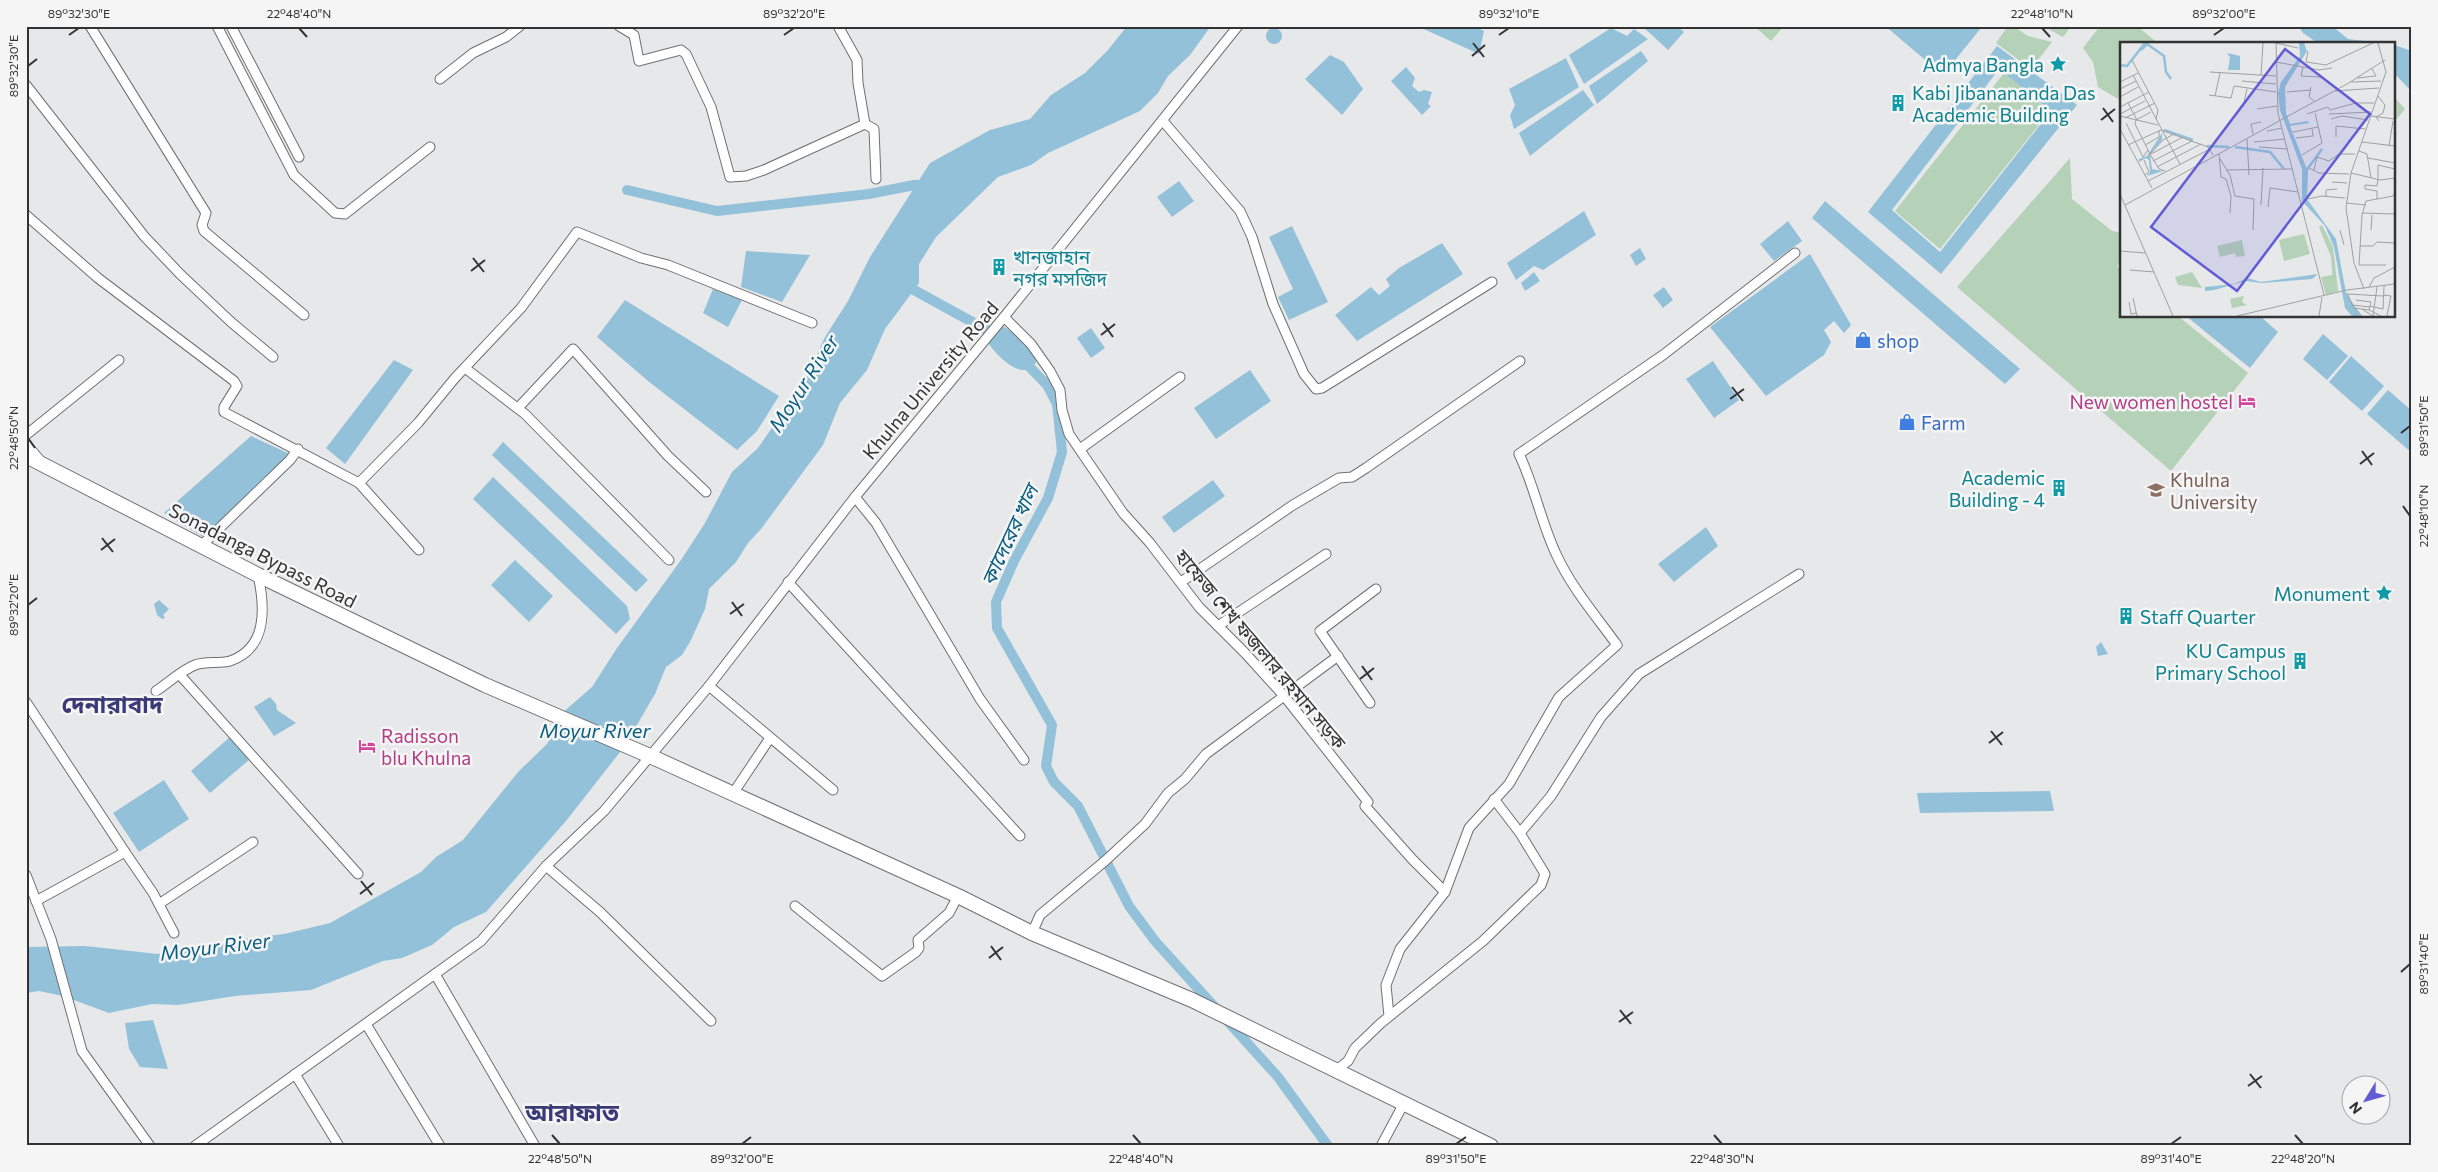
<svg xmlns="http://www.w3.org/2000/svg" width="2438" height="1172" font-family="Commissioner,'Noto Sans Bengali',sans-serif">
<rect width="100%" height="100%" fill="#e7e8e9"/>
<g fill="#b5d1b7">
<path d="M1754,26H1784L1771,41Z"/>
<path d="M2008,26H2013L2028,36L2052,42L2031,69L1996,43Z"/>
<path d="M2043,26H2071L2063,37Z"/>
<path d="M2100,26H2137L2159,44H2122V95L2118,99L2098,87L2093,62L2083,48Z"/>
<path d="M2004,73L2050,111L1940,249L1895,211Z"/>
<path d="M2394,97L2405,109L2394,122Z"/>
<path d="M2070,158L2072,199L2112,231L2122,233V259L2117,266L2122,270V316H2178L2248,373L2171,471L1957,287Z"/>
</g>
<g fill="#93c1da" fill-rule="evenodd">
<path d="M1127,26H1211L1190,55L1168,76L1158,93L1140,111L1048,153L1031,165L998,177L936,237L919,264V283L885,329L867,370L840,403L823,445L761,529L748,543L736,562L709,589L705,609L691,640L682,655L666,667L655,694L624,747L566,821L486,912L454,927L432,945L402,958L383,961L311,990L235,996L178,1005L152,1004L109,1013L63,996L39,991L26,993V947L85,946L158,954L181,949H206L244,939L284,934L330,923L421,872L436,857L463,840L519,771L547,744L561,714L592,687L617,648L681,560L705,523L732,472L758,448L806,378L825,337L848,301L870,257L930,163L990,130L1030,119L1051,95L1085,73L1108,50Z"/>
<path d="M1417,26H1475L1484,31L1479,54Z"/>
<path d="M1642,26H1677L1684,32L1668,50Z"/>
<path d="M1885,26H1979L1981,28L1943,75Z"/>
<path d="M2298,26H2332L2348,39L2390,44H2319L2303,33Z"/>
<circle cx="1274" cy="36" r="8"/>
<path d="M1611,28L1627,36L1634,29L1648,39L1584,84L1569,55Z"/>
<path d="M2394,45L2412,51V92L2394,73Z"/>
<path d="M1997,46L2077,105L1941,274L1868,212ZM1999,69L2051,111L1940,252L1892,210Z"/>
<path d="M1641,51L1648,61L1597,104L1589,86Z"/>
<path d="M1330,55L1344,62L1363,89L1342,115L1305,79Z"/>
<path d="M1566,58L1579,87L1514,129L1510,115L1515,105L1509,89Z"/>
<path d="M1406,67L1415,78L1412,86L1419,92L1424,90L1432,92L1428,104L1431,106L1422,115L1391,81Z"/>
<path d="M1583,90L1594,105L1530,156L1519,133Z"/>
<path d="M1179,181L1194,201L1172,217L1157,197Z"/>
<path d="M1825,201L2020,369L2005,384L1812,218Z"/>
<path d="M1584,211L1596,235L1543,270L1534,266L1516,280L1507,263Z"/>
<path d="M1788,221L1802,241L1774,261L1760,244Z"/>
<path d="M1292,226L1328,302L1289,320L1278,297L1293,289L1269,237Z"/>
<path d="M1442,243L1463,274L1357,341L1335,315L1371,287L1379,295L1390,286L1386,279L1399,268Z"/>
<path d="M1640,248L1646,259L1636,266L1630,255Z"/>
<path d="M746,251L810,255L782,302L741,287Z"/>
<path d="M1810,254L1851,325L1844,333L1834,321L1824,330L1831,342L1824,355L1766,396L1710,327Z"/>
<path d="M1534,272L1540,281L1525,291L1521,283Z"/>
<path d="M1664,287L1673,300L1663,308L1653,295Z"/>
<path d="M713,289L742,300L728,327L703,313Z"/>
<path d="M625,300L779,396L757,431L737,450L648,381L597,337Z"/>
<path d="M2186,316H2260L2278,332L2250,368Z"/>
<path d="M1000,325C1009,327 1031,350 1037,359L1035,364C1032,367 1029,369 1025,370C1011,371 993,351 987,341L988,337L996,335V328Z"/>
<path d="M1091,328L1105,348L1091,358L1077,338Z"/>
<path d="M2323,334L2348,356L2327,380L2303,359Z"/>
<path d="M2351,356L2384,386L2362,411L2329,382Z"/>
<path d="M394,360L413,370L345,464L326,448Z"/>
<path d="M1713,361L1739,400L1714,418L1686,379Z"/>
<path d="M1250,370L1271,401L1216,439L1194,408Z"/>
<path d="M2388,390L2412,411V453L2367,414Z"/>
<path d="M251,436L292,455L203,537L164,513Z"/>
<path d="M503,442L648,580L636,592L492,455Z"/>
<path d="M493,477L627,606L630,619L616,634L473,499Z"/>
<path d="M1213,480L1225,496L1174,533L1162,517Z"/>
<path d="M1706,527L1718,546L1674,582L1658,564Z"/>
<path d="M515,560L553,596L529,622L491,585Z"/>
<path d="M159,600L169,609L163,615L165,618L162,619L157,615L154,604Z"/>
<path d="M2101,642L2108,654L2098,656L2096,647Z"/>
<path d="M270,697L276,704L277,710L296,723L274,736L254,707Z"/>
<path d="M230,737L249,760L210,793L191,771Z"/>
<path d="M164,780L189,819L139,852L113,813Z"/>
<path d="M2050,791L2054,811L1920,813L1917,793Z"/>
<path d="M153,1020L168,1069L140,1067L129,1049L125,1023Z"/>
</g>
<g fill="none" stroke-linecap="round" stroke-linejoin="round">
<g stroke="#93c1da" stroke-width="10">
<path d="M627,190L717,211L869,194L914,185H926"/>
<path d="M903,284L996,335L1006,345"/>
<path d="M1021,358L1047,385L1057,404L1062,452L1048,498L1014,561L996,602L997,628L1052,725L1046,766L1054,782L1078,806L1129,906L1155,941L1278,1077L1328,1146"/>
</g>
<g stroke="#707071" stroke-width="11">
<g id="minor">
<path d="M90,26L206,213L202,225L204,231L304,315"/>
<path d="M217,26L294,175L335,213L345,214L430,147"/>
<path d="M231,26L299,157"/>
<path d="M619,26L634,35L639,61L681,50L686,54L711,107L730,177L746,176L764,170L865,124"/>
<path d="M838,26L857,60L858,83L865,124L874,129L876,179"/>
<path d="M440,79L473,53L506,37L520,26"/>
<path d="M26,85L144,236L180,274L231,322L273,357"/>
<path d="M1163,121L1240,211L1252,237L1273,304L1304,374L1316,389L1322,388L1492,282"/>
<path d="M26,215L98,278L234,381L237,386L224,407V412L359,483L419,550"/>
<path d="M1004,317L1031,344L1050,371L1060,390L1062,410L1069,434L1123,513L1150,543L1199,607L1245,653L1285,697L1368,802L1365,806L1412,859L1445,892"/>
<path d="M465,368L525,414L669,560"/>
<path d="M518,408L573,349L668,456L706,492"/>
<path d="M26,435L119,360"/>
<path d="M26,444L39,459"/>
<path d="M1080,449L1180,377"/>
<path d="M359,483L418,423L455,378L521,308L577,232L641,258L668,265L812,323"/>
<path d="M855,497L876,523L980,699L1024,760"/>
<path d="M201,546L290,460L298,449"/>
<path d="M788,582L1020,836"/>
<path d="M1181,582L1293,505L1339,478L1352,477L1366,468L1520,361"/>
<path d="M1218,626L1326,554"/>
<path d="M180,675L358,874"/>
<path d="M709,686L833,790"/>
<path d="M156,691C168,683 182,670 195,665C206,661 219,664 230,661C268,648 265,607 258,575"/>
<path d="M26,702L125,852L36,901"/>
<path d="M1370,703L1320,631L1376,589"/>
<path d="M732,795L770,738"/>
<path d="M1494,799L1520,833"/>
<path d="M125,852L153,893L174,933"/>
<path d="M546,866L600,912L711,1021"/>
<path d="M26,875L51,939L82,1051L150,1146"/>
<path d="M159,904L253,842"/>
<path d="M795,906L882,976L916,952L919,948L918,940L949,913L958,896"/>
<path d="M1032,933L1040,915L1105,861L1145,824L1168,793L1185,779L1206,754L1338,656"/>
<path d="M435,974L535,1146"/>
<path d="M1389,1016L1386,985L1400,949L1445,892L1469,828L1509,784L1559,697L1617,645C1596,616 1572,588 1557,556C1541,523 1535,487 1519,454L1663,355L1795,253"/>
<path d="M366,1024L440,1146"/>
<path d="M1335,1071L1348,1061L1355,1048L1381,1023L1483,941L1541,885L1545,874L1520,833L1551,796L1601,717L1639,674L1799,574"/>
<path d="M295,1074L339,1146"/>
<path d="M195,1146L481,941L546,866L604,811L709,686L855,497L1004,317L1238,26"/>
<path d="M1381,1146L1404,1103"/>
</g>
</g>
<g stroke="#707071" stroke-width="16">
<path id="primary" d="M26,456L258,575L485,685L650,756L958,896L1032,933L1192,1000L1491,1146"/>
</g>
<use href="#minor" stroke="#fff" stroke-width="9"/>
<use href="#primary" stroke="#fff" stroke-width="14"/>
</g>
<path fill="none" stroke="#333334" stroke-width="2" d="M299,28L307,37M2042,28L2050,37M69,35L79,28M784,35L794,28M1499,35L1509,28M2214,35L2224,28M1473,43L1484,57M1472,56L1485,45M28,66L37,59M2103,108L2113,122M2101,120L2115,109M473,258L484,272M471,271L485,260M1103,323L1113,337M1101,335L1115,324M1732,387L1743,401M1730,399L1744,389M2401,433L2410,426M28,438L35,448M2362,451L2372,465M2360,464L2374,453M2403,506L2410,516M102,538L113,552M101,550L115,539M732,602L742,616M28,605L37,598M730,614L744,604M1362,666L1372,680M1360,679L1374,668M1991,731L2002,745M1989,743L2003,732M361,881L372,895M360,894L374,883M991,946L1001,960M989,958L1003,947M2401,972L2410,964M1620,1010L1631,1024M1619,1022L1633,1012M2250,1074L2261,1088M2248,1086L2262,1076M552,1135L560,1144M1133,1135L1141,1144M1714,1135L1722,1144M2295,1135L2303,1144M742,1144L751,1137M1456,1144L1466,1137M2171,1144L2181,1137"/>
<defs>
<g id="sight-bare" transform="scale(1.35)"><path d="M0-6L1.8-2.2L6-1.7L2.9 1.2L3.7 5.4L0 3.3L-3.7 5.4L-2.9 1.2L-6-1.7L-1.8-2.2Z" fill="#0f9aa8" stroke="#f5f5f6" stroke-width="2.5" paint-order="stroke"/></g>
<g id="building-bare" transform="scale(1.35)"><path d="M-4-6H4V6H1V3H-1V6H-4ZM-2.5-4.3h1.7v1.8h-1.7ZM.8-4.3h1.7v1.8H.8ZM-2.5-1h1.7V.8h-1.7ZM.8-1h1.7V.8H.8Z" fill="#0f9aa8" stroke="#f5f5f6" stroke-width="2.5" paint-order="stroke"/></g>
<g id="shop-bare" transform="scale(1.35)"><path d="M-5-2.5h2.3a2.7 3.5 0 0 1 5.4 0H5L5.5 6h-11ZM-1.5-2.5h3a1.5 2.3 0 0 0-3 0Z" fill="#3f7fe0" stroke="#f5f5f6" stroke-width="2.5" paint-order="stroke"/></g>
<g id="hotel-bare" transform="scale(1.35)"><path d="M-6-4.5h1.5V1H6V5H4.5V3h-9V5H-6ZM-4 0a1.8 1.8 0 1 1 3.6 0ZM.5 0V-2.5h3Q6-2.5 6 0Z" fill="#d1479c" stroke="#f5f5f6" stroke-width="2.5" paint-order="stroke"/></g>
<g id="university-bare" transform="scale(1.35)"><path d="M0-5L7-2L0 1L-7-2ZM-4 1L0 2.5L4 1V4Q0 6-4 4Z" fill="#8d6e63" stroke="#f5f5f6" stroke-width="2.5" paint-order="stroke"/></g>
</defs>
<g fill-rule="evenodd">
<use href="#sight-bare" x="2058" y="64"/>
<use href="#building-bare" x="1898" y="103"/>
<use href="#building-bare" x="999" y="267"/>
<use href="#shop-bare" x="1863" y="340"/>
<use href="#hotel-bare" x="2247" y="401"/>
<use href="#shop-bare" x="1907" y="422"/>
<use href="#building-bare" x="2059" y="488"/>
<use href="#university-bare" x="2156" y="490"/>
<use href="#sight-bare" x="2384" y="593"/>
<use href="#building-bare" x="2126" y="616"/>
<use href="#building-bare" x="2300" y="661"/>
<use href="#hotel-bare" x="367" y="746"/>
</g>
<g text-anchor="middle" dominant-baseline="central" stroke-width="5" stroke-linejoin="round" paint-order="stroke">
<g font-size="19" fill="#0d838f" stroke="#f5f5f6" text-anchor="end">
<text x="2044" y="64">Admya Bangla</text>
<text x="1912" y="92" text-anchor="start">Kabi Jibanananda Das<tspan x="1912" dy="22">Academic Building</tspan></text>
<text x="1013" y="256" text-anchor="start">খানজাহান<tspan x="1013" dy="22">নগর মসজিদ</tspan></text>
<text x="2045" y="477">Academic<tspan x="2045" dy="22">Building - 4</tspan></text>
<text x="2370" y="593">Monument</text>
<text x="2140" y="616" text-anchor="start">Staff Quarter</text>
<text x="2286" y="650">KU Campus<tspan x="2286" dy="22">Primary School</tspan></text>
</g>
<g font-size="19" fill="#366cbe" stroke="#f5f5f6" text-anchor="start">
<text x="1877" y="340">shop</text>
<text x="1921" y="422">Farm</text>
</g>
<g font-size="19" fill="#333334" stroke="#f5f5f6">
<text transform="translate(930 380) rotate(-50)">Khulna University Road</text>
<text transform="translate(263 555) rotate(27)">Sonadanga Bypass Road</text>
<text transform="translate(1261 649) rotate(50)">হাফেজ শেখ ফজলার রহমান সড়ক</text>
</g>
<g font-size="19" fill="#b23c85" stroke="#f5f5f6" text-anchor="end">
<text x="2233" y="401">New women hostel</text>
<text x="381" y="735" text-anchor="start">Radisson<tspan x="381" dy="22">blu Khulna</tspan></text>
</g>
<g font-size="19" fill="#785e54" stroke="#f5f5f6" text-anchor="start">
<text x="2170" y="479">Khulna<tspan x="2170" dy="22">University</tspan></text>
</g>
<g font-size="20" font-style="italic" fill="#095e80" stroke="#f5f5f6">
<text transform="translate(803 383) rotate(-57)">Moyur River</text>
<text transform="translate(1009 535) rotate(-65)">কাদেরের খাল</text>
<text x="595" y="730">Moyur River</text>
<text transform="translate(215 946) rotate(-7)">Moyur River</text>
</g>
<g font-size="24" font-weight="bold" fill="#3a3a76" stroke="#f5f5f6">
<text x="112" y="703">দেনারাবাদ</text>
<text x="572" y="1111">আরাফাত</text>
</g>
</g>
<g transform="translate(2120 42)">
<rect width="275" height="275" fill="#e7e8e9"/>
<path d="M202,183L213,205L218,249L206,253L201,235L212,233V229L211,215L199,185ZM184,192L190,212L164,219L159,198ZM122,198L125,214L116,215L115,211L100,215L97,204ZM72,230L82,246L58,243L55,235ZM124,254L122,260L127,263L112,266L110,257Z" fill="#b5d1b7"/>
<path d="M179,1H184L187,9L165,45L166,71L170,82L188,79L189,81L170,84L188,130L187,157L216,197L226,251L241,274H232L225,266L214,205L205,184L182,159V127L160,68L158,51L161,40L180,14ZM107,11L120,14V28H108L110,15ZM42,91V98L30,112L32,127L43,129L27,134L30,130L29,118L26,116L19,120V117L27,114ZM198,232L192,237L142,241L126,239L94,248L85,249V245L114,242L127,236L141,240Z" fill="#93c1da"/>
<path fill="none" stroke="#93c1da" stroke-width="2.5" d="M21,8L27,2L44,14L46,30L51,37M0,23L7,24L25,1M44,88L73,98M87,104L109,105M115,105L150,110L164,127M186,129L202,107"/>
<path fill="none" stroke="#9fa0a1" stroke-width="1" d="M156,1L158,71L204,253M156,1L178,6M188,9L186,20L206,23L253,1M12,18L38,68L36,77M156,20L199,28L212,26M275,24V50M183,25L181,34L201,35M90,30L156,34M13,33L60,122M141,33L143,1M237,36L256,34L252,27M122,39L156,42M0,40L18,31M231,40L261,39M191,45L189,55L194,59M0,47L16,39M215,49L259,46M167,50L191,48M89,53L111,56L114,44L156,50M95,54L100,31M258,54L265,63L263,71L256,75L259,79M0,55L18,45M8,61L17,78M0,65L29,50M123,65L127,47M137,67L157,64M0,72L25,59M187,72L208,65L210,68L236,61H254M209,72L251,70M0,74L38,83M251,74L275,77M5,76L35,61M211,77L222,74L248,78M6,81L23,115L28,108M0,87L32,146M147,89L162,86M173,90L198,85M133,92L131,82L141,80M216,95V84L245,87M176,96L193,94L192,87M127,97L129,133M134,100L165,97M242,100L275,104M8,103L41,88L88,105L93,113M25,103L39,95V88M269,104L273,79M139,105L167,107M239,109L247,112L251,136M30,112L15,82L16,78L31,70M31,112L63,95M99,112L101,135L106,137L111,154L110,171M182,113L202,101L195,71M248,116L275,121M100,117L110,133L115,154L134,157L133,188M24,118L29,130L25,133M33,119L72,99M37,125L81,102M189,126L199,131L229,132M106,128L172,127M194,128L197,115L209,119L219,112H235M45,129L39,127L30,112L43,98L54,92M231,131L260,138L275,136M258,137V123L275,127M28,139L90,107M212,140L227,141M0,152L53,274M206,154V148L217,147M188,157L202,154L225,156M257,157V149L245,147V143L257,144L258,137M226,161L246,163M5,163L227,42L265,18M141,163L143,126M148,165L150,146L178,150M242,171L275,172M220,188L224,203M251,188L252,173M240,204H253L257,200L275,201M0,209L25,211M266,223H239L242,173L246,159L273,154L275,150M10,228L34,230M249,245L254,236L275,225M244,247L234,221L226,166L231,131L266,30L258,1M227,251L233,264L242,274M228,252L263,254M263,253L271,254L267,274M13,256L17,274M236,258L251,260L249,268M9,260L11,272L16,271M232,263L250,265M250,264L263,267L264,244M234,266L249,268L261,274M242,267L253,274L257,245M117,274L227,248L275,242M199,274L202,255"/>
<path fill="#615cd5" fill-opacity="0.15" stroke="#615cd5" stroke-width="2.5" d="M165,7L250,72L117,249L31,185Z"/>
<rect width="275" height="275" fill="none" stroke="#333334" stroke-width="2.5"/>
</g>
<rect width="2438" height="1172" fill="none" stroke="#f5f5f6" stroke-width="55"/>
<g transform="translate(2366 1100) rotate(233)"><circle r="24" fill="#f5f5f6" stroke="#a7a7a8"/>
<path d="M0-4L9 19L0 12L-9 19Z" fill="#615cd5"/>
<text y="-8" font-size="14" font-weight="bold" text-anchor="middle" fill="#333334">N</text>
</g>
<rect x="28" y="28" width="2382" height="1116" fill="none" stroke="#333334" stroke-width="2"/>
<g font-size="12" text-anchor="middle" fill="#333334">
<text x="79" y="18">89°32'30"E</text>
<text x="299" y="18">22°48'40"N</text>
<text x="794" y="18">89°32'20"E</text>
<text x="1509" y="18">89°32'10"E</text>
<text x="2042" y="18">22°48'10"N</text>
<text x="2224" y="18">89°32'00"E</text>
<text transform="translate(14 66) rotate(-90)" y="4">89°32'30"E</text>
<text transform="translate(2424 426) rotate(-90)" y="4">89°31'50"E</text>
<text transform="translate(14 438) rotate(-90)" y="4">22°48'50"N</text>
<text transform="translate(2424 516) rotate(-90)" y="4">22°48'10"N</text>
<text transform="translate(14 605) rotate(-90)" y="4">89°32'20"E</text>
<text transform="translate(2424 964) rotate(-90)" y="4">89°31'40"E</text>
<text x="560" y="1163">22°48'50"N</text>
<text x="742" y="1163">89°32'00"E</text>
<text x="1141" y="1163">22°48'40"N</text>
<text x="1456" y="1163">89°31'50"E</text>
<text x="1722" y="1163">22°48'30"N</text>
<text x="2171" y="1163">89°31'40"E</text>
<text x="2303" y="1163">22°48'20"N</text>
</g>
</svg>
